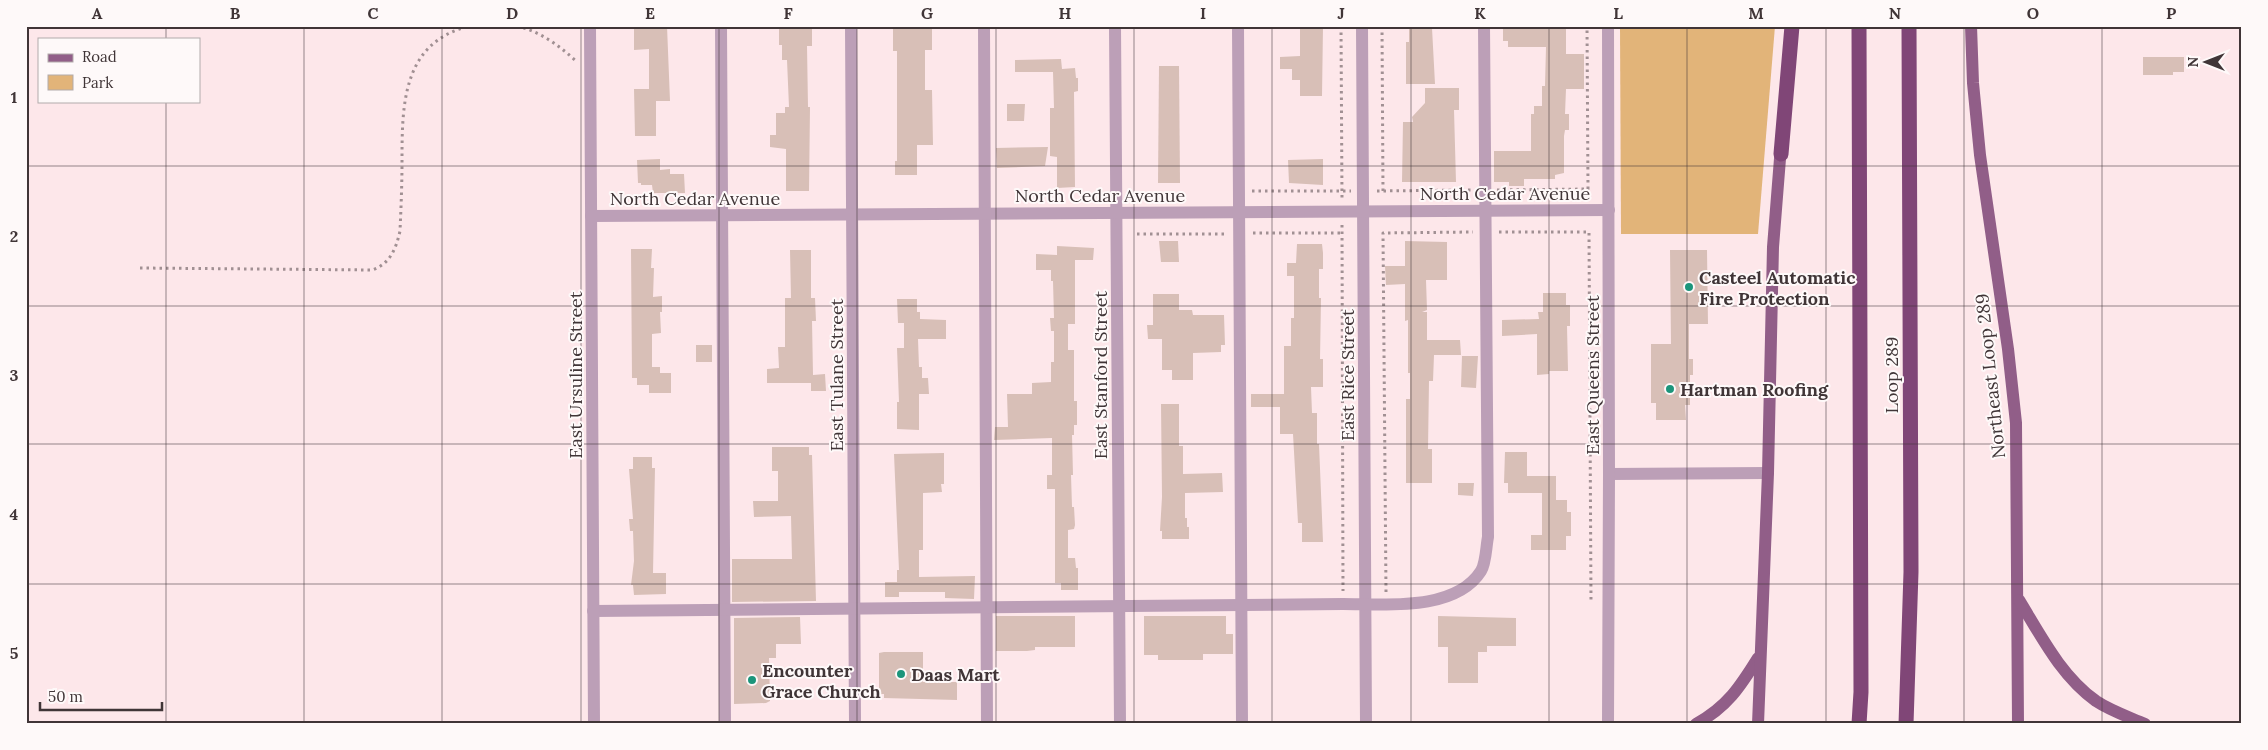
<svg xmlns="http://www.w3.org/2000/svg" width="2268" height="750" font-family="Lora,serif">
<rect width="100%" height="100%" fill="#fde7ea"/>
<path fill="#e2b479" d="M1620,26H1775L1758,234H1621Z"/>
<g fill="#d8bfb7">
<path d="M667,26L670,101H656V136H635L634,89H649V49L634,50V28Z"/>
<path d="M779,26H812V46H807L808,107H810L809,191H786V149L770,147V135H776V113H785V107H789L787,60H782V45H779Z"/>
<path d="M893,26H932V50H925V90H932L933,145H917V175H895V161H897V51H893Z"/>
<path d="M1300,26H1323L1322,96H1300V80H1292V69H1280V57L1300,56Z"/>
<path d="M1503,26H1566V54H1584V89H1566L1565,114H1569V130H1565L1564,136V173L1555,175V179H1524V186H1509V182H1494V151H1531V114H1534V106H1542V86H1545L1546,47H1508V41H1503Z"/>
<path d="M1409,28H1432L1435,84H1406V42H1409Z"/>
<path d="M2143,57H2184V72H2173V75H2143Z"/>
<path d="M1061,59L1062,69L1075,68L1076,78H1078V91L1074,92L1075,187L1057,188V157L1050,156V108H1054L1053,72H1015V60Z"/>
<path d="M1159,66H1179L1180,183H1158Z"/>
<path d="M1425,88H1459V110H1454L1456,182H1402L1403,122H1413L1412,117L1425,103Z"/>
<path d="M1007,104H1025L1024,121H1007Z"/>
<path d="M1048,147L1045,166L997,168L996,148Z"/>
<path d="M660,159V170L670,169V174H684L685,193H653L652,185H641V183H638L637,160Z"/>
<path d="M1323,159V185L1289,183L1288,160Z"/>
<path d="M1159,241H1178L1179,262H1161Z"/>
<path d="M1405,241L1447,242V280H1426L1427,310L1422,312H1427V340H1460L1461,355H1434L1433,381H1429L1428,449H1432V483H1406V399H1410V373H1408V320L1405,321V284L1386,285L1385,266H1405Z"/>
<path d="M1297,244H1322L1323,253V269H1319V298H1321L1320,359H1323V387H1311L1312,413H1317V444H1319L1323,542H1302V523H1298L1293,434H1280V407H1251V394H1284V346H1291V318H1294V276H1287V263H1296Z"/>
<path d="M1057,246L1094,248L1093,260H1075V324H1068V350H1074V401H1077V425H1074V435H1072L1073,475H1071L1072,507H1074L1075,525L1074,529L1068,530V558H1075L1076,568H1078V590H1061V583H1055V489H1047V475H1052V438L994,440L995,427H1008L1007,394H1032V383L1051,382V362H1054V331H1051L1050,318H1054L1053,281H1051V270H1036V254L1057,255Z"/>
<path d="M631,249H652L651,268H654L653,297L662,296V312H660L661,333L652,334V367H660V373H671V393H649V385H637V378H632Z"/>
<path d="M790,250H811V298H815L816,321H812L813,375L825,374L826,391H811V383H767V369L779,368L778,347H785V298H791Z"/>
<path d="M1670,250H1707L1708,324H1689V359H1693V375H1690V405H1685L1686,420H1656V403H1651V344H1671Z"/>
<path d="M1543,293H1566V305H1570V326H1567L1568,371H1549V374L1537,375V334L1502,336V320L1539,319L1538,312H1543Z"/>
<path d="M1153,294H1179V310H1192L1193,315H1224L1225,345H1221V352L1193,353V380H1172V370H1162V339H1148L1147,325H1153Z"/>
<path d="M897,299H917V312H920V319L946,320V339H918L919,367H922V378H928L929,394H919V430L897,429V402H899L897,348H904V323H898Z"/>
<rect x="696" y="345" width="16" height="17"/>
<path d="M1462,356H1478L1476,388L1461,387Z"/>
<path d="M1161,404H1179V446H1183V474L1222,473L1223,492L1185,493V518H1187V527H1189V539H1162V531H1160L1162,497Z"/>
<path d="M772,447H809V455H812L816,601L732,602V559H792L791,516L754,517L753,501H778V471H772Z"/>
<path d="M1505,452H1527V476H1556V500H1567V512H1571V536H1566V550H1531V535H1542V493H1508V483H1504Z"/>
<path d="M944,453V484H941L942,492L923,493V550H919V577L975,576L974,599L945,598V592H899V597H885V582H897V570H899L894,454Z"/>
<path d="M633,457H652V468H655L653,573H666V594L634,595L633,585H631L634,561L633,531H630L629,519H633L629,469H633Z"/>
<path d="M1458,483H1474L1473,496L1458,495Z"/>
<path d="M996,616H1075V647H1035V650L1027,651H996Z"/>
<path d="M1144,616H1226V634H1233V654H1203V660H1158V655H1144Z"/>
<path d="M1438,616L1516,618V646H1487V652H1478V683H1448V647H1438Z"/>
<path d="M800,617L801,644H776V658H769L770,701L766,703L734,704V618Z"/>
<path d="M884,652H923V682H957V700L884,698V694H879V653Z"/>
</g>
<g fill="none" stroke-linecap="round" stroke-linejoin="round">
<g stroke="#a19093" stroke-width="3" stroke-dasharray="2.5 4" stroke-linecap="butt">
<path d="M517,26C541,32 560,46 577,62"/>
<path d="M1341,26L1342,199"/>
<path d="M1382,26L1383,192"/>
<path d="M1497,190L1588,189L1587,26"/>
<path d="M1252,191H1351"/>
<path d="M1377,191L1473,190"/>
<path d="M1342,225L1343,591"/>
<path d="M1499,232H1589L1591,602"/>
<path d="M1253,233H1342"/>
<path d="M1137,234H1226"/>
<path d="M140,268L372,270C390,264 396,249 400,231C401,208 402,185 402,162C402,105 402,42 470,26"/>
<path d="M1386,592L1383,233L1473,232"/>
</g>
<g stroke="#bc9fb7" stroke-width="12">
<path d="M590,26L594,724"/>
<path d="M721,26L725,724"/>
<path d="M851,26L855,724"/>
<path d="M984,26L987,724"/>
<path d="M1115,26L1120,724"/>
<path d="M1238,26L1242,724"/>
<path d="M1362,26L1366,724"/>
<path d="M591,216L1609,210"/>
<path d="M1609,474L1768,473"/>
<path d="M593,611L1343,604C1384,604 1455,612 1481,571C1486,563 1486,547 1488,537L1484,26"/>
<path d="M1608,724L1609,474L1608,26"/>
</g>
<g stroke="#915e88" stroke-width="12">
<path d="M1971,26L1973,83L1980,155L2008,349L2016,423L2018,724"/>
<path d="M2019,600C2041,636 2061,676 2096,701C2111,711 2129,717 2145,724"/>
<path d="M1696,724C1727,707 1740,687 1758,658"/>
<path d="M1758,724L1768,473L1773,247L1781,146"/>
</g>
<g stroke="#804677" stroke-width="15">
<path d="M1859,26L1861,692L1859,724"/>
<path d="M1781,154L1792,26"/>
<path d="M1906,724L1911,572L1909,26"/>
</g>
</g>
<path fill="none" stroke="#403537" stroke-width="1" stroke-opacity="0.55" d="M166,26V39M304,26V724M442,26V724M581,26V724M719,26V724M857,26V724M996,26V724M1134,26V724M1272,26V724M1411,26V724M1549,26V724M1687,26V724M1826,26V724M1964,26V724M2102,26V724M166,101V724M26,166H2242M26,306H2242M26,444H2242M26,584H2242"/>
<g fill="#1c957b" stroke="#fef9f9" stroke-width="2">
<circle cx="1689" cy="287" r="5"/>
<circle cx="1670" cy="389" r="5"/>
<circle cx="901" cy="674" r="5"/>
<circle cx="752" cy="680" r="5"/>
</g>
<g text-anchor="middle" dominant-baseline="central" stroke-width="4" stroke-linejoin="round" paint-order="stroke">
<g font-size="18" fill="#403537" stroke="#fef9f9">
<text x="1505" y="193">North Cedar Avenue</text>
<text x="1100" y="195">North Cedar Avenue</text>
<text x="695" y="198">North Cedar Avenue</text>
<text transform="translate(575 375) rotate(-90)">East Ursuline Street</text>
<text transform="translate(836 375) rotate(-90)">East Tulane Street</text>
<text transform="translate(1100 375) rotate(-90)">East Stanford Street</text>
<text transform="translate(1347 375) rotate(-90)">East Rice Street</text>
<text transform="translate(1592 375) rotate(-90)">East Queens Street</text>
<text transform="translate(1891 375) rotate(-90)">Loop 289</text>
<text transform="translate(1990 376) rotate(-96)">Northeast Loop 289</text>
</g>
<g font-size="18" font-weight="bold" fill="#403537" stroke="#fef9f9" text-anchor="start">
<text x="1699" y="277">Casteel Automatic<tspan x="1699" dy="21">Fire Protection</tspan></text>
<text x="1680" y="389">Hartman Roofing</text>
<text x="762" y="670">Encounter<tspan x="762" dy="21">Grace Church</tspan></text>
<text x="911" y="674">Daas Mart</text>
</g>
</g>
<rect width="2268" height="750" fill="none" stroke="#fef9f9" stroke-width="55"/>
<rect x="38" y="38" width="162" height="65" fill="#fef9f9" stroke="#b2abab"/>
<rect x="48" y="54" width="25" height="8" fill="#915e88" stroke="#b2abab"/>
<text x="82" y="62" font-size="15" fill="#403537">Road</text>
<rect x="48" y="75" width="25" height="15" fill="#e2b479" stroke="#b2abab"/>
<text x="82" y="88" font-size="15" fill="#403537">Park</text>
<g transform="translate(2206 62) rotate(270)" stroke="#fef9f9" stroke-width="4" paint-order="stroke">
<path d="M0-4L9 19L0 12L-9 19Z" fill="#403537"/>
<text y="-8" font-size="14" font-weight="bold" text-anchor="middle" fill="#403537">N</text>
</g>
<path d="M40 702v8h122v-8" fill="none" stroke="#403537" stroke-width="2.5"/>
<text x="48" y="702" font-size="15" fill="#403537" stroke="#fef9f9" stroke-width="4" paint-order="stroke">50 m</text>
<rect x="28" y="28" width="2212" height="694" fill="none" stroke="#403537" stroke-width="2"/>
<g font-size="16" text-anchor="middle" font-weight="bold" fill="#403537">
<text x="97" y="19">A</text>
<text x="235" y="19">B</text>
<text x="373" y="19">C</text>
<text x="512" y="19">D</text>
<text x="650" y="19">E</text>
<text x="788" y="19">F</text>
<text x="927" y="19">G</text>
<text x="1065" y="19">H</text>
<text x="1203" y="19">I</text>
<text x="1341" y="19">J</text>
<text x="1480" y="19">K</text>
<text x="1618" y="19">L</text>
<text x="1756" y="19">M</text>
<text x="1895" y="19">N</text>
<text x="2033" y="19">O</text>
<text x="2171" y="19">P</text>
<text x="14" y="103">1</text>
<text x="14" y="242">2</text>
<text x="14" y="381">3</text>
<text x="14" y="520">4</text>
<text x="14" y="659">5</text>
</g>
</svg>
